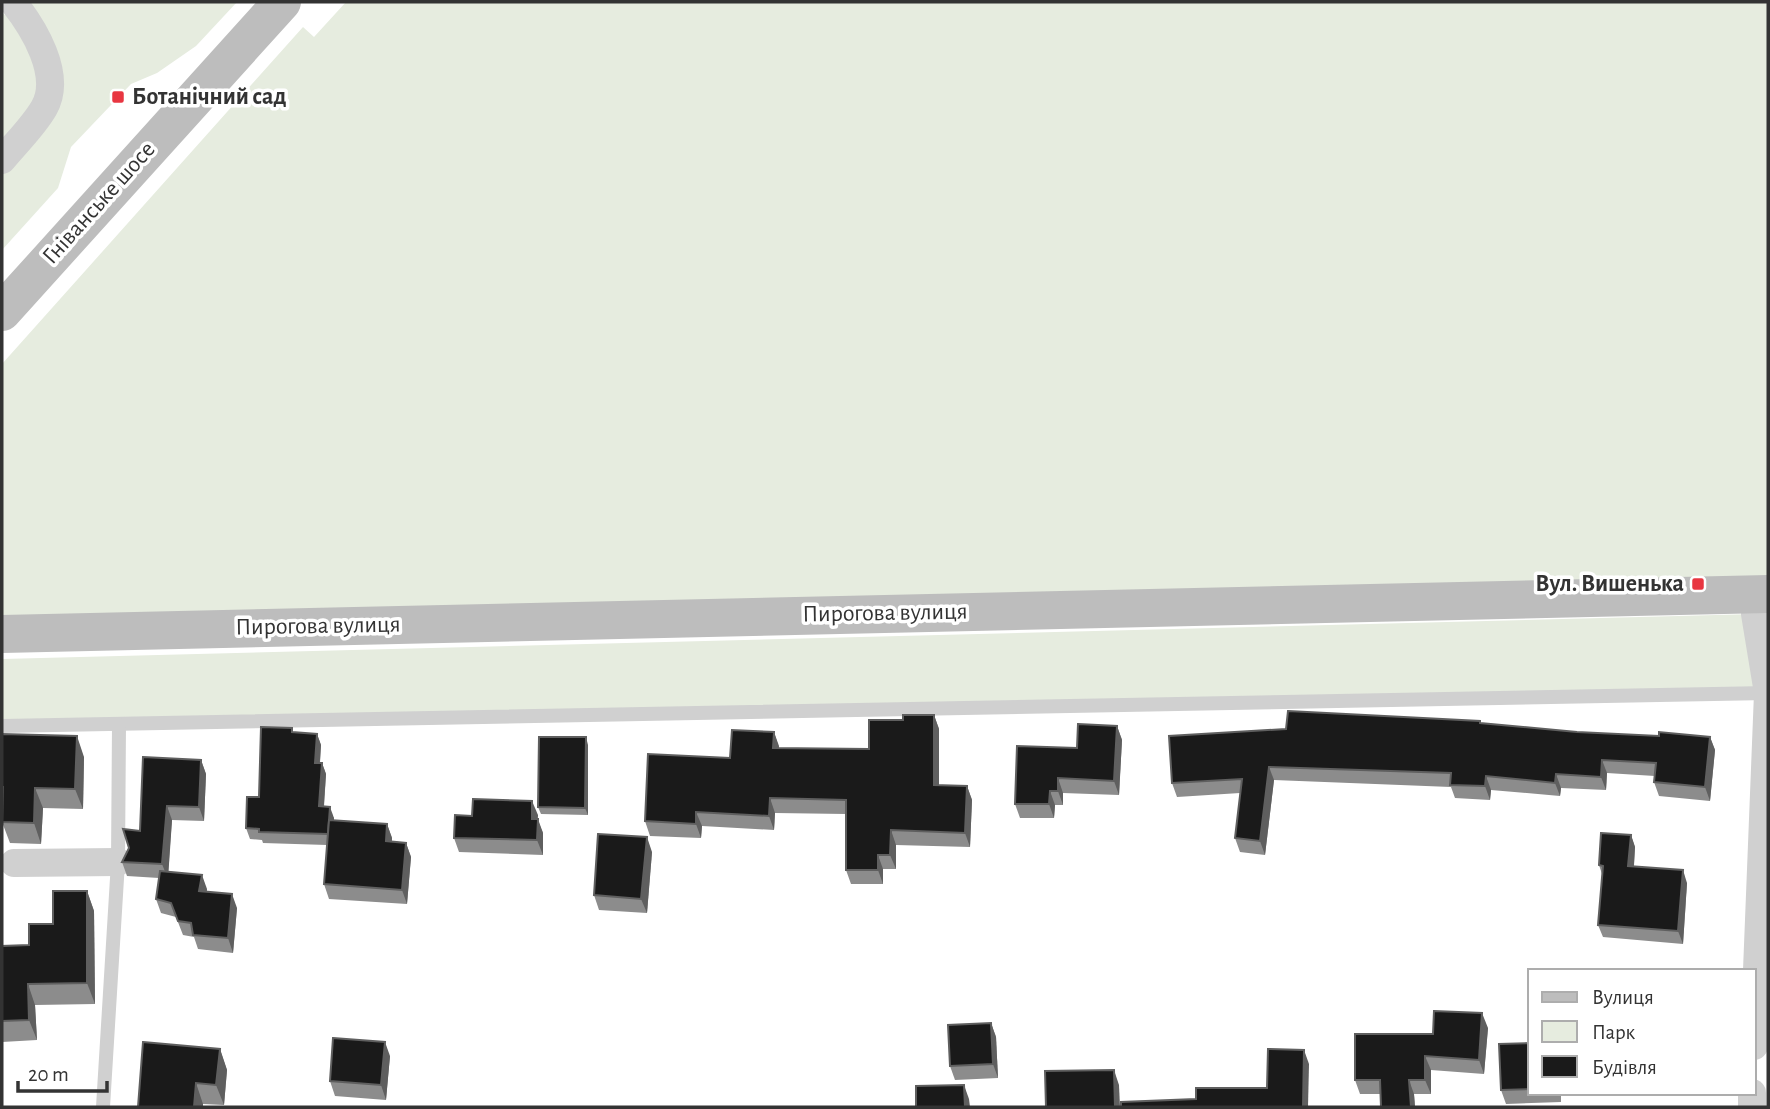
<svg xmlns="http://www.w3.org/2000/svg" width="1770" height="1109" font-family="'Alegreya Sans',sans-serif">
<rect width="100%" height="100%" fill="#fff"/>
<g fill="#e6ecdf">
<path d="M18,2H237L196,46L157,73L131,84L71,147L58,188L2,250V12L5,15Z"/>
<path d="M346,2H1768V594L2,625V364L303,27L314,37Z"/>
<path d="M1755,614L1768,693L2,726V659Z"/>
</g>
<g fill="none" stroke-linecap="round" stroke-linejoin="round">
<g stroke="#d0d0d0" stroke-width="14">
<path d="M2,726L1768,693"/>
<path d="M103,1107L118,862L119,725"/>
</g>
<g stroke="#d0d0d0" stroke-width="28">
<path d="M2,160C15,144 33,127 44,108C63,75 33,27 13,2"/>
<path d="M14,863L118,862"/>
<path d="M1754,1046L1768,693L1755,614V594"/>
<path d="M1752,1107V1093"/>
</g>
<g stroke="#bdbdbd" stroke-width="38">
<path d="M2,312L282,2"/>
<path d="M2,634L1768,594"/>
</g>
</g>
<g fill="#8c8c8c">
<path d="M934,715L939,729V785L967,786L972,800L970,847L896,845V869H883V884H851L846,870V814L775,813L774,830L702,826L701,838L650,836L645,821L730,758L774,732L779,748L869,749L903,720Z"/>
<path d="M1481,723L1577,732L1659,736L1710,737L1715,750L1710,801L1659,796L1654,782L1655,776L1607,773L1606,790L1561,788L1560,796L1491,790L1490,800L1455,798L1451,787L1274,780L1265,855L1240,852L1235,838L1240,793L1177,797L1172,783Z"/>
<path d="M1117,726L1122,740L1119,795L1063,793V805H1055L1054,818H1020L1015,804L1077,748Z"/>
<path d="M292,728L293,732L317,734L321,745L320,763H322L326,774L324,807L334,818V820L387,824L392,838V841L406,843L411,857L407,904L329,899L324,884L327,845L263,843L262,840L250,839L246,828L259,797Z"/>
<path d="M2,734L84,757L83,809L43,808L41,844L10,843L2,822Z"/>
<path d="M588,745V815L541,814L538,807Z"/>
<path d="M201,760L206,774L204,821L172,820L168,872L207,889V891L237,908L233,953L198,949L194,937L183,935L176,917L161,913L156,899L159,878L127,876L122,862L140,831Z"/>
<path d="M538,815L537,819L543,833V855L459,852L454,838L472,816Z"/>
<path d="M1631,835L1635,847L1634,866L1687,883L1683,944L1603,937L1598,925L1602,874L1599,865Z"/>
<path d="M652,852L647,913L599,910L594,895Z"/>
<path d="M87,891L94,911L95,1004L35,1005L37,1040L2,1042V946L29,945L53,924Z"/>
<path d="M991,1023L996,1037L998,1078L955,1080L950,1066Z"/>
<path d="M1488,1028L1484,1074L1431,1070V1094H1414L1415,1107H1381V1094H1360L1355,1080L1433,1034Z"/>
<path d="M1530,1043V1093H1561V1102L1506,1104L1501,1090Z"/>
<path d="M220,1049L227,1070L224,1105L203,1104V1107H138Z"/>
<path d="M390,1056L386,1100L335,1096L330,1081Z"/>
</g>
<g fill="#5f5f5f">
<path d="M934,715L939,729V799L934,785Z"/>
<path d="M1117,726L1122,740L1119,795L1114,781Z"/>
<path d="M774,732L779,746L778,762L773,748Z"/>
<path d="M317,734L321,745L319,774L315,763Z"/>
<path d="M77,736L84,757L83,809L75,789Z"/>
<path d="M586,737L588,745V815L585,808Z"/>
<path d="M1710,737L1715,750L1710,801L1705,787Z"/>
<path d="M201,760L206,774L204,821L199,807Z"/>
<path d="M1602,760L1607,773L1606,790L1601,777Z"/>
<path d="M322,763L326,774L323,817L319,806Z"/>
<path d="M1269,767L1274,780L1265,855L1260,841Z"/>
<path d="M1556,774L1561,788L1560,796L1555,783Z"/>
<path d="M1486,776L1491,790L1490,800L1485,786Z"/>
<path d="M1058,778L1063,793V805L1058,791Z"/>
<path d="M967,786L972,800L970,847L965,833Z"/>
<path d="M35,788L43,808L41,844L34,823Z"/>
<path d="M1050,791L1055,805L1054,818L1049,804Z"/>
<path d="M770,798L775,813L774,830L769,816Z"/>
<path d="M532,801L538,815L537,833L532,819Z"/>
<path d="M167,806L172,820L168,879L162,864Z"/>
<path d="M330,807L334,818L332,845L328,834Z"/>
<path d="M696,812L702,826L701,838L696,824Z"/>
<path d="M538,819L543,833V855L537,840Z"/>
<path d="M387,824L392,838L391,855L386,841Z"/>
<path d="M891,830L896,845V869L890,855Z"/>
<path d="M1631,835L1635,847L1633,879L1628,866Z"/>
<path d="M647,837L652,852L647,913L641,899Z"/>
<path d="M406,843L411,857L407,904L402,890Z"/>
<path d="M878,855L883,869V884L878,870Z"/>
<path d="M1683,870L1687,883L1683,944L1678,931Z"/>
<path d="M202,875L207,889L204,905L199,891Z"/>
<path d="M87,891L94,911L95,1004L87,983Z"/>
<path d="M232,894L237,908L233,953L228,938Z"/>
<path d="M28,984L35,1005L37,1040L29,1020Z"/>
<path d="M1482,1013L1488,1028L1484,1074L1479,1060Z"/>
<path d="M991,1023L996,1037L998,1078L993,1064Z"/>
<path d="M385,1042L390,1056L386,1100L381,1085Z"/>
<path d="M220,1049L227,1070L224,1105L216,1085Z"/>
<path d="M1304,1050L1309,1064L1308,1107H1303Z"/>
<path d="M1425,1056L1431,1070V1094L1425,1080Z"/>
<path d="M1114,1070L1119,1085L1120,1107H1115Z"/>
<path d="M1409,1080L1414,1094L1415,1107H1411Z"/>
<path d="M196,1083L203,1104V1107H194Z"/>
<path d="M964,1085L969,1099L970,1107H965Z"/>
</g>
<g fill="#1a1a1a" stroke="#5f5f5f" stroke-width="2">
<path d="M1288,711L1480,721V723L1577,732L1659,736V732L1710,737L1705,787L1654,782L1656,763L1602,760L1601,777L1556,774L1555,783L1486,776L1485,786L1450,785L1451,773L1269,767L1260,841L1235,838L1242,779L1172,783L1169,736L1286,729Z"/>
<path d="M903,715H934V785L967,786L965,833L891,830L890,855H878V870H846V800L770,798L769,816L696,812V824L645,821L648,754L730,758L732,730L774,732L773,748L869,749V720H903Z"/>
<path d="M1078,724L1117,726L1114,781L1058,778V791H1050L1049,804H1015L1017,746L1077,748Z"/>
<path d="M261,727L292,728V732L317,734L315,763H322L319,806L330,807L328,834L259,832V829L246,828L247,797H259Z"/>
<path d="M2,734L77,736L75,789L35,788L34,823L2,822L3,787H2Z"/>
<path d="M539,737H586L585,808L538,807Z"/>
<path d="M143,757L201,760L199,807L167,806L162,864L122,862L129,848L123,829L140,831Z"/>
<path d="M473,799L532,801V819H538L537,840L454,838L455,815L472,816Z"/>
<path d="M329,820L387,824L386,841L406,843L402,890L324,884Z"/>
<path d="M1601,833L1631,835L1628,866L1683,870L1678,931L1598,925L1603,866L1599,865Z"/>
<path d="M598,834L647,837L641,899L594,895Z"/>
<path d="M160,871L202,875L199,891L232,894L228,938L193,935L191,923L178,921L171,903L156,899Z"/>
<path d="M53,891H87V983L28,984L29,1020L2,1021V946L29,945V924H53Z"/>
<path d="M1434,1011L1482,1013L1479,1060L1425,1056V1080H1409L1411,1107H1381L1380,1080H1355V1034H1433Z"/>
<path d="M991,1023L993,1064L950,1066L948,1025Z"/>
<path d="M333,1038L385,1042L381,1085L330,1081Z"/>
<path d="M143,1042L220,1049L216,1085L196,1083L194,1107H138Z"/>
<path d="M1530,1043V1089L1501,1090L1499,1044Z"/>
<path d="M1268,1049L1304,1050L1303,1107H1121V1102L1196,1099V1088H1267Z"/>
<path d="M1114,1070L1115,1107H1046L1045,1071Z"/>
<path d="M964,1085L965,1107H916V1086Z"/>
</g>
<g fill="#e83641" stroke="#fff" stroke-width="2.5">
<rect x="111" y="90" width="14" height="14" rx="3.5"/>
<rect x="1691" y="577" width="14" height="14" rx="3.5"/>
</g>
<g text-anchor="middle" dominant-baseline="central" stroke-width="7" stroke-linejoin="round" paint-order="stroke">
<g font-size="24" font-weight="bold" fill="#333" stroke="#fff" text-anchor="start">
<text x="132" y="97">Ботанічний сад</text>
<text x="1684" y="584" text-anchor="end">Вул. Вишенька</text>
</g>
<g font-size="24" fill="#333" stroke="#fff">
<text transform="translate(99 203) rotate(-48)">Гніванське шосе</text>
<text transform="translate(885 613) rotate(-1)">Пирогова вулиця</text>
<text transform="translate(318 626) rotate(-1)">Пирогова вулиця</text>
</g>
</g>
<rect width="1770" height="1109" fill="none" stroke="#333333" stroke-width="7"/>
<rect x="1528" y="969" width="228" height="126" fill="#ffffff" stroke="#adadad" stroke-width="2"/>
<rect x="1542" y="992" width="35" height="10" fill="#bdbdbd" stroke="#adadad" stroke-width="2"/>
<text x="1592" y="1004" font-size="21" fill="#333333">Вулиця</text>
<rect x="1542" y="1021" width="35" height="21" fill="#e6ecdf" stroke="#adadad" stroke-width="2"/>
<text x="1592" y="1039" font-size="21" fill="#333333">Парк</text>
<rect x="1542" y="1056" width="35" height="21" fill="#1a1a1a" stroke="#adadad" stroke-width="2"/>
<text x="1592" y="1074" font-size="21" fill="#333333">Будівля</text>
<path d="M18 1081v10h89v-10" fill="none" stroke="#333333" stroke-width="3.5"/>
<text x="28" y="1081" font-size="21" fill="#333333" stroke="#ffffff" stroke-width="5" paint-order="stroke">20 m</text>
</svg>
